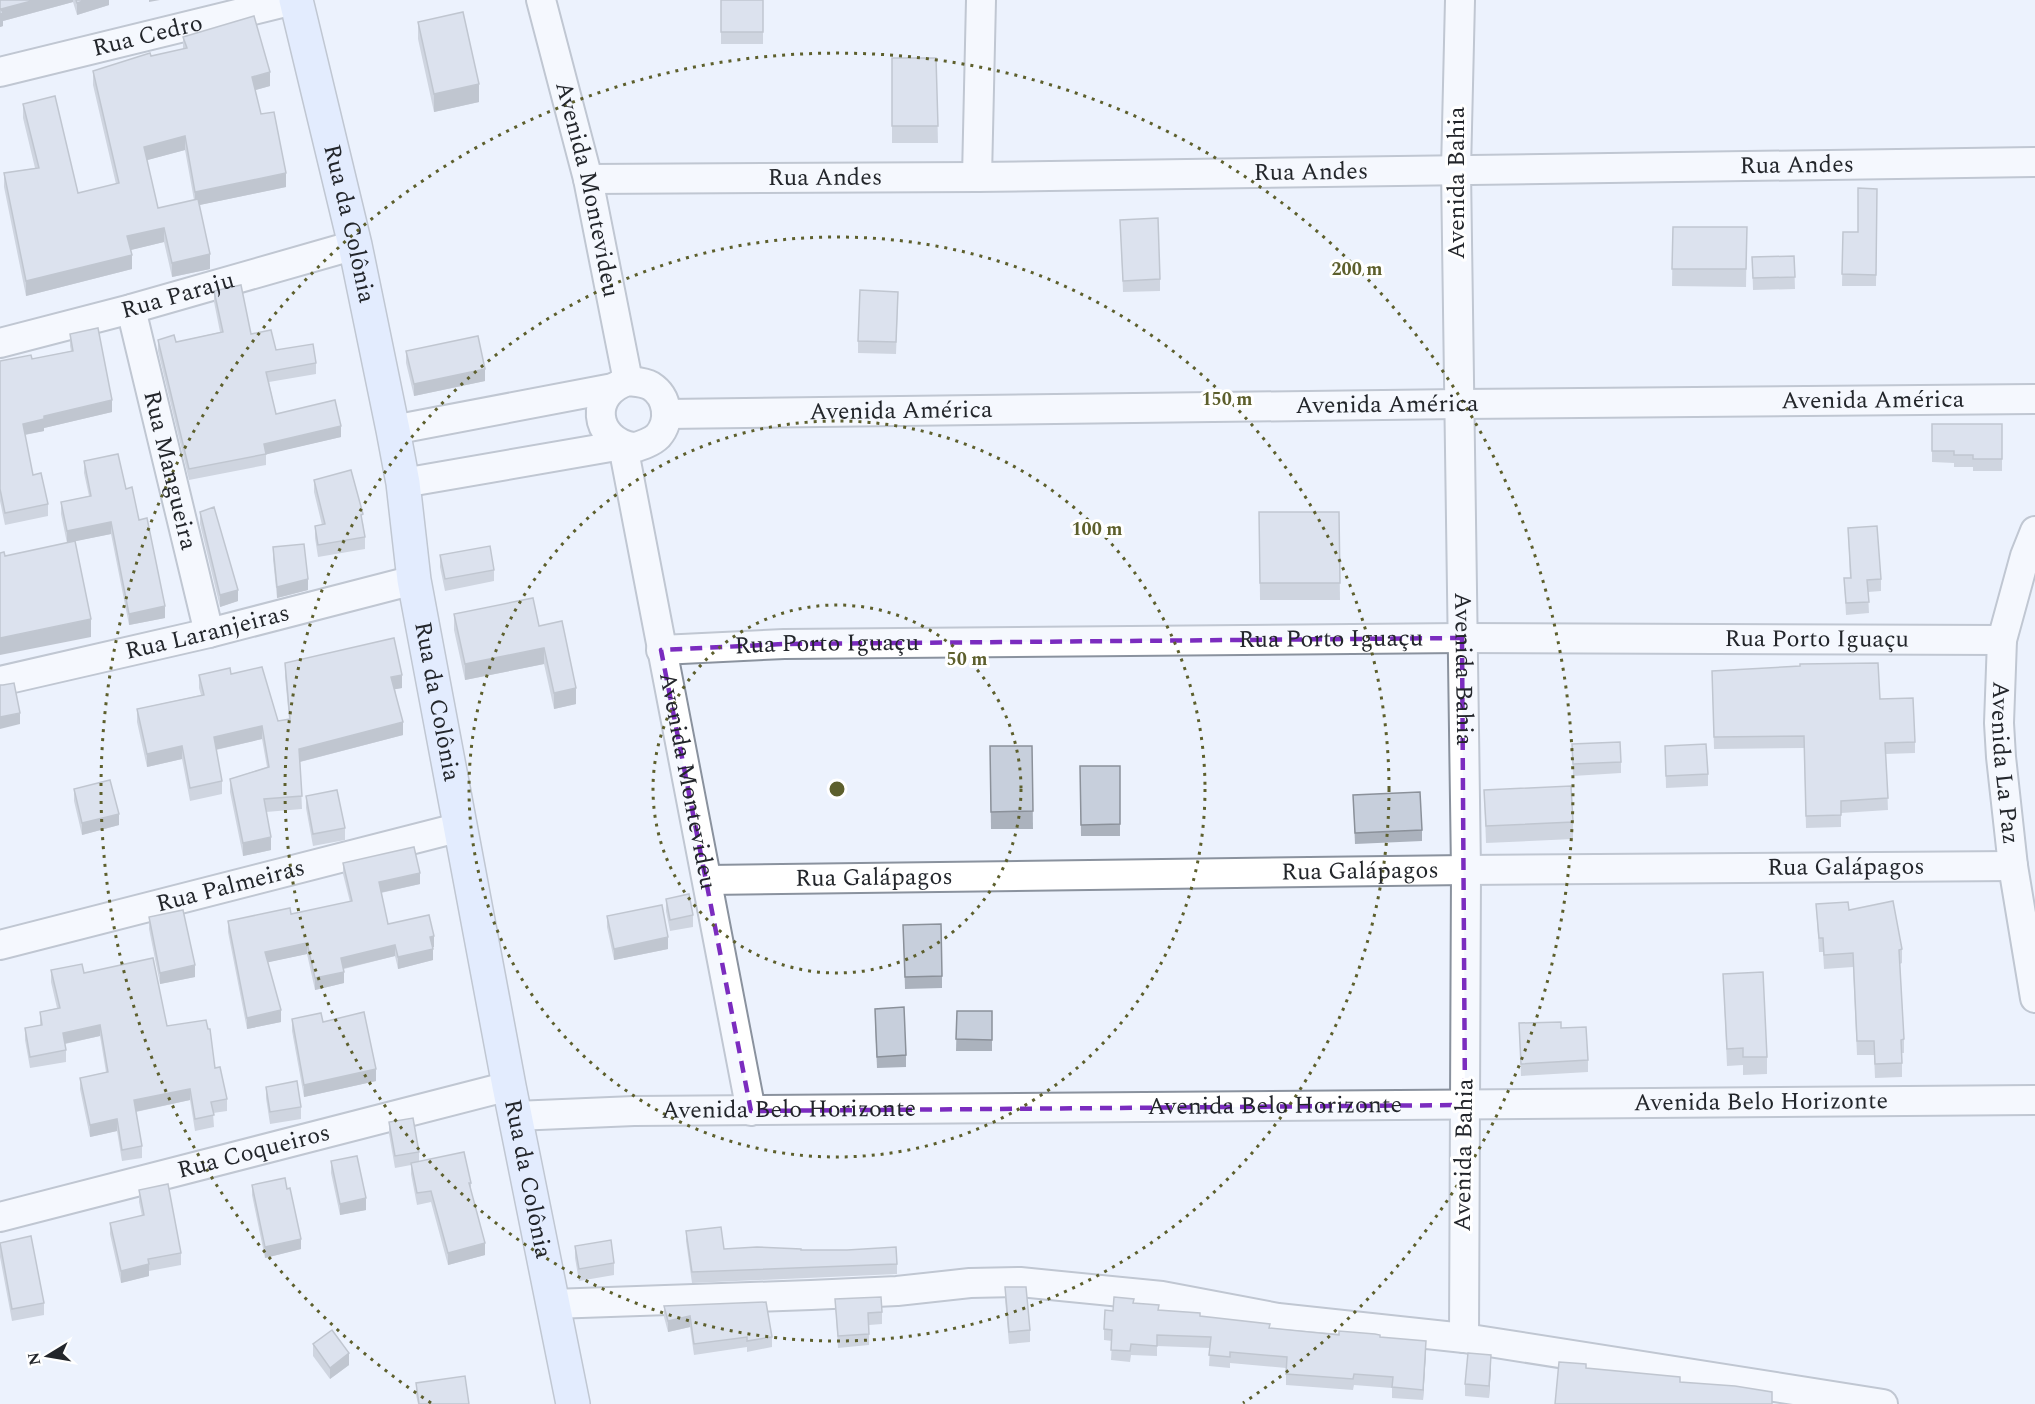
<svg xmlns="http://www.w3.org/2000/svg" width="2035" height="1404" font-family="Spectral,serif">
<rect width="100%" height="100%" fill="#ecf2fd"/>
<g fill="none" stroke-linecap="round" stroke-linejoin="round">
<g stroke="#8a929e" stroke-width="32">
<g id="street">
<path id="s1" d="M541,0L588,179L628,381"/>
<path id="s2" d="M1460,0L1456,170L1466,870L1464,1338"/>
<path id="s3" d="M0,72L294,0"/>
<path d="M977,177L981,0"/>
<path id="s4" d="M588,179L977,177L2035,162"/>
<path id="s5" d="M131,309L209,633"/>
<path id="s6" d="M0,343L131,309L355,245"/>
<path d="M628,381C636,382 644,382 651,386C668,397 671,421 658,436C650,444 635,447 624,451L633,447C593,440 589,393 628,381Z"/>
<path id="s7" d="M667,414L1458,404L2035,399"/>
<path d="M393,430L613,388"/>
<path id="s8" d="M624,451L751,1111"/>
<path d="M403,483L622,445"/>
<path id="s9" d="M2035,531L2025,556L2002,640L1999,723L2001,757L2013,866L2035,998"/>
<path id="s10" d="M661,650L784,644L1462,638L2002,640"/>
<path id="s11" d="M0,681L209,633L414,580"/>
<path id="s12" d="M708,880L1466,870L2013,866"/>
<path id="s13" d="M0,945L461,827"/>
<path id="s14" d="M515,1116L634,1111L2035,1100"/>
<path id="s15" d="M0,1217L509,1086"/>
<path d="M552,1304L811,1295L897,1291L970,1283L1020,1282L1162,1296L1278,1318L1464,1338L1883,1404"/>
</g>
</g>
<g stroke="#8a929e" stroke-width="36">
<g id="secondary">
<path id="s16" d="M296,0L355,245L393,430L403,483L414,580L509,1086L573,1404"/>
</g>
</g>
<use href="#street" stroke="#fff" stroke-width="28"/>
<use href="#secondary" stroke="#d7e5fe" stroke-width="33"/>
</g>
<g fill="#abb2bd" fill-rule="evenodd">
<path d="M0,0H109V5L77,15L73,2L3,21V26L0,27Z"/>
<rect x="721" y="0" width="42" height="44"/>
<path d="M418,22L479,102L434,112L418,39Z"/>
<path d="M183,37L270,86L255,90L261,114L286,187L199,205L210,269L172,277L164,242L130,250L132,269L26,296L4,187V173L35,168L23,118V104L78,193L116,184L93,85V71L183,49ZM185,150L194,200L158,208L147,160Z"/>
<path d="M892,58H936L938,143H892Z"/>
<path d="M1877,189L1876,286H1842L1843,232H1858Z"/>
<path d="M1120,220L1160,279V291L1123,292Z"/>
<path d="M1673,227H1747L1746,287L1672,286Z"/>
<path d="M1794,256L1795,289L1753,290L1752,257Z"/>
<path d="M214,291L251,334L276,350L316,363V374L269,382L276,414L341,437L266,454V465L189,480L158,351V340L176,342L220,332L214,302Z"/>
<path d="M898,303L896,354L858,353V341Z"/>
<path d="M70,334L112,412L44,428V431L25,435L33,475L48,504V516L5,525L0,501V361L32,359L71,351L70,346Z"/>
<path d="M406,351L485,381L414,396L406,363Z"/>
<path d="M1932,424H2002V471H1973V467H1954V463L1932,462Z"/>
<path d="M84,461L126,489L139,520L165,618L129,625L111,534L75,541L91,637L5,556L67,543L61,514V502L89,496L84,473Z"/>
<path d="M314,480L363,523L365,537V549L318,557L315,538V526L322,525L314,492Z"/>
<path d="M200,512L238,601L220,607L200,524Z"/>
<path d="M1259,512H1339L1340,600H1260Z"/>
<path d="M1848,528L1881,579V591L1868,592L1869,613L1846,615L1844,578H1850Z"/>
<path d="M273,547L308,590L277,598L273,559Z"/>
<path d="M440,555L494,570V581L445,591L440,567Z"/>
<path d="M454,614L539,626L576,704L554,709L544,664L465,680L454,630Z"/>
<path d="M285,663L402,688L395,689L403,735L300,762L302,809L266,812L271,850L243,856L230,792V779L267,767L262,739L216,750L222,781V794L190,801L182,759L147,767L137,722V709L201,695L199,688V675L231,674L278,721L289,719L285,676Z"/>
<path d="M1712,671L1880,699L1915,742V753L1886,754L1888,810L1841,813V827L1806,828L1804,748L1714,749Z"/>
<path d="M1572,744L1621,762V773L1573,776Z"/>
<path d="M990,746H1032L1033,829H991Z"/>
<path d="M1665,746L1708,774V786L1666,788Z"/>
<path d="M1080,766H1120V836H1081Z"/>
<path d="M74,789L119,825L82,835L74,801Z"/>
<path d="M1484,790L1573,822V839L1486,843Z"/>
<path d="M1353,795L1422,830V841L1355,844Z"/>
<path d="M306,796L345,828V840L313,846L306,808Z"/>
<path d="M343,863L420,884L381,893L388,924L434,947H432L433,960L398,969L395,956L344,969V983L315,990L307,954L268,962L281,1022L247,1029L228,932V921L291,914L350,902L343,874Z"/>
<path d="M666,899L693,915V927L670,931L666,911Z"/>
<path d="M1816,904L1849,910L1902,949V963L1900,964L1904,1039V1053H1902V1077L1875,1078L1874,1055H1857L1853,967L1824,969L1823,952H1819Z"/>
<path d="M607,916L668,949L614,960L607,927Z"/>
<path d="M149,917L195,977L160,984L149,929Z"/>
<path d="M903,925L942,976V988L905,989Z"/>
<path d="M51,970L84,973L167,1026L215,1068L227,1099V1111L213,1113L214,1127L195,1131L190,1100L136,1112L142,1146V1158L122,1161L117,1131L90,1137L80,1089V1078L106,1072L100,1036L65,1044L66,1050V1062L30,1068L25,1040V1028L40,1025V1012L57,1008L51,982Z"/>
<path d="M1723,974L1767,1057V1074L1743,1075V1065L1727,1066Z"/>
<path d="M957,1011H992V1051H956Z"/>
<path d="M292,1019L323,1022L376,1081L304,1097L292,1031Z"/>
<path d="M875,1021L906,1055V1067L877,1068Z"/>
<path d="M1519,1023L1561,1028L1588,1060V1072L1521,1076Z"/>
<path d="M266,1087L301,1107V1119L270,1124L266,1098Z"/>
<path d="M389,1122L419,1152V1161L471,1183V1191L485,1255L448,1265L431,1202L417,1205L411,1174V1165L395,1168L389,1134Z"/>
<path d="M331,1161L366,1210L340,1215L331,1173Z"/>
<path d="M252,1185L287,1189L301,1249L265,1258L252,1195Z"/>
<path d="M139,1190L181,1253V1265L149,1271V1276L121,1283L110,1234V1223L142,1216L139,1202Z"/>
<path d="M686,1231L724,1249L801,1250L897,1264V1274L692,1283L686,1241Z"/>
<path d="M0,1243L44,1303V1315L12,1321L0,1257Z"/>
<path d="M575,1246L614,1263V1275L579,1281L575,1258Z"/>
<path d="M1005,1287L1030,1330V1342L1009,1344L1005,1299Z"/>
<path d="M835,1299L882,1312V1324L869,1325V1345L838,1348Z"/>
<path d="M1134,1303L1159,1310L1270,1328L1380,1337L1426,1352L1423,1400L1392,1398V1388L1354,1385L1353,1390L1286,1385V1368L1230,1363V1368L1209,1366L1210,1348L1157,1346V1356L1131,1355L1130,1362L1111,1360L1112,1341L1104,1340V1329L1113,1311Z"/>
<path d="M664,1306L772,1337V1347L747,1352V1347L694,1355L690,1327L668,1332L664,1317Z"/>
<path d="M313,1344L349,1365L330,1379L313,1356Z"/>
<path d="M1491,1367L1489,1398L1465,1396V1384Z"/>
<path d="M416,1383L469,1404H418L416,1395Z"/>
</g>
<g fill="#8b919a">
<path d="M35,0H73V2L3,21V26L0,27V14L1,9Z"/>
<path d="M86,0H109V5L77,15V3Z"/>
<path d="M149,0H160L149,2Z"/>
<path d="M270,72V86L252,91V77Z"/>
<path d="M479,84V102L434,112V94Z"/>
<path d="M185,136V150L144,161V147Z"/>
<path d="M286,173V187L195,206V192Z"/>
<path d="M164,228V242L127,251V236Z"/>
<path d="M210,254V269L172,277V263Z"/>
<path d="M132,255V269L26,296V281Z"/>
<path d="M485,369V381L414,396V384Z"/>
<path d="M112,400V412L44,428V431L23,435V424L44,416Z"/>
<path d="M341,426V437L264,455V444Z"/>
<path d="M111,522V534L67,543V531Z"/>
<path d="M308,579V590L277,598V587Z"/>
<path d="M238,590V601L220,607V595Z"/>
<path d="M165,606V618L129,625V614Z"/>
<path d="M91,619V637L0,655V638Z"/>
<path d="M544,648V664L465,680V664Z"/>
<path d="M402,675V688L391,690V677Z"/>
<path d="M576,688V704L554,709V693Z"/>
<path d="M20,713V724L0,729V717Z"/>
<path d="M403,722V735L299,762V749Z"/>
<path d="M262,726V739L214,750V737Z"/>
<path d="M182,746V759L147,767V754Z"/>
<path d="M119,814V825L82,835V823Z"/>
<path d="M271,837V850L243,856V843Z"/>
<path d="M420,873V884L379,893V882Z"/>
<path d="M434,936V947L430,948V937Z"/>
<path d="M668,937V949L614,960V949Z"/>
<path d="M307,943V954L265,963V952Z"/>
<path d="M395,945V956L341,969V958Z"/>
<path d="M433,949V960L398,969V957Z"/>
<path d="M195,965V977L160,984V973Z"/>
<path d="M344,972V983L315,990V978Z"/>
<path d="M281,1010V1022L247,1029V1018Z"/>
<path d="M100,1025V1036L63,1044V1033Z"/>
<path d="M376,1069V1081L304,1097V1085Z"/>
<path d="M190,1089V1100L134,1112V1100Z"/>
<path d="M117,1119V1131L90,1137V1125Z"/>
<path d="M366,1198V1210L340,1215V1204Z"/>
<path d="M301,1239V1249L265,1258V1247Z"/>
<path d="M485,1243V1255L448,1265V1253Z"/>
<path d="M149,1264V1276L121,1283V1271Z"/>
<path d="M690,1316V1327L668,1332V1321Z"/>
<path d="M1426,1341V1352L1423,1400V1390Z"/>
<path d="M349,1353V1365L330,1379V1368Z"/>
<path d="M1491,1355V1367L1489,1398V1386Z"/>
</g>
<g fill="#c7cfdc" stroke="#8b919a" stroke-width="1.5">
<path d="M0,0H35L1,9L3,13L0,14Z"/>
<path d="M76,0H86L77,3Z"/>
<rect x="721" y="0" width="42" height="32"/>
<path d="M463,12L479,84L434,94L418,22Z"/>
<path d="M254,16L270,72L252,77L261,114L274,112L286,173L195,192L185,136L144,147L158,208L198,199L210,254L172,263L164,228L127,236L132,255L26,281L4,173L39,168L23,104L55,96L78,193L119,183L93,71L150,53L151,56L187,48L183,37Z"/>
<path d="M892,58H936L938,126H892Z"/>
<path d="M1858,188L1877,189L1876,275L1842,274L1843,232H1858Z"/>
<path d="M1158,218L1160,279L1123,281L1120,220Z"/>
<path d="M1673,227H1747L1746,269H1672Z"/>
<path d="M1794,256L1795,277L1753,278L1752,257Z"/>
<path d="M241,285L251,334L271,330L276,350L313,344L316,363L266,372L276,414L335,400L341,426L264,444L266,454L189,469L158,340L174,335L176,342L223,332L214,291Z"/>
<path d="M860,290L898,292L896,342L858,341Z"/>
<path d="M98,328L112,400L44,416V419L23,424L33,475L41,473L48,504L5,513L0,489V361L31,355L32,359L73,351L70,334Z"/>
<path d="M478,336L485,369L414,384L406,351Z"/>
<path d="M1932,424H2002V459H1973V455H1954V451H1932Z"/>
<path d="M118,454L126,489L132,487L139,520L147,518L165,606L129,614L111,522L67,531L61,502L91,496L84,461Z"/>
<path d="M351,470L363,514L361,515L365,537L318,545L315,526L325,524L314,480Z"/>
<path d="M214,507L238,590L220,595L200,512Z"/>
<path d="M1259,512H1339L1340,583H1260Z"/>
<path d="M1877,526L1881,579L1867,580L1869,602L1846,603L1844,578H1851L1848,528Z"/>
<path d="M75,541L91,619L0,638V553L4,552L5,556Z"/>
<path d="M304,544L308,579L277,587L273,547Z"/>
<path d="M490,546L494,570L445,579L440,555Z"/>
<path d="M533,598L539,626L562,621L576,688L554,693L544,648L465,664L454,614Z"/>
<path d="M394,638L402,675L391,677L403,722L299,749L302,796L264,799L271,837L243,843L230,779L269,767L262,726L214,737L222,781L190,788L182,746L147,754L137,709L204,695L199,675L230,668L231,674L262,667L278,721L290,719L285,663Z"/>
<path d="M1878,663L1880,699L1913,698L1915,742L1885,743L1888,798L1841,801V815L1806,816L1804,736L1714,737L1712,671L1800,666V664Z"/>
<path d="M14,683L20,713L0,717V685H3Z"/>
<path d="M1620,742L1621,762L1573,764L1572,744Z"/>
<path d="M1706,744L1708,774L1666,776L1665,746Z"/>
<path d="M990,746H1032L1033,811L991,812Z"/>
<path d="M1080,766H1120V824L1081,825Z"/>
<path d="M110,780L119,814L82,823L74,789Z"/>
<path d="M1571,786L1573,822L1486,826L1484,790Z"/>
<path d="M337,790L345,828L313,834L306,796Z"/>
<path d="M1420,792L1422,830L1355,833L1353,795Z"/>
<path d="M414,847L420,873L379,882L388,924L429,915L434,936L430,937L433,949L398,957L395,945L341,958L344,972L315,978L307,943L265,952L281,1010L247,1018L228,921L290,908L291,914L352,901L343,863Z"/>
<path d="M689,894L693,915L670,920L666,899Z"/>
<path d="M1893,901L1902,949L1899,950L1904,1039L1901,1040L1902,1063L1875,1064L1874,1041H1857L1853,953L1824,955L1823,938H1819L1816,904L1848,902L1849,910Z"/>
<path d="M662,905L668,937L614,949L607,916Z"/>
<path d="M183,910L195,965L160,973L149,917Z"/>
<path d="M941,924L942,976L905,977L903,925Z"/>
<path d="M153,958L167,1026L206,1020L208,1029H210L215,1068L220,1067L227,1099L211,1102L214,1115L195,1119L190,1089L134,1100L142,1146L122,1150L117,1119L90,1125L80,1078L108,1072L100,1025L63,1033L66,1050L30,1057L25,1028L42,1025L40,1012L60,1008L51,970L82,964L84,973Z"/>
<path d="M1763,972L1767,1057H1743V1048L1727,1049L1723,974Z"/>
<path d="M904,1007L906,1055L877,1057L875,1009Z"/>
<path d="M957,1011H992V1040L956,1039Z"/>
<path d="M364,1012L376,1069L304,1085L292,1019L321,1013L323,1022Z"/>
<path d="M1561,1022V1028L1586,1027L1588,1060L1521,1064L1519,1023Z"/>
<path d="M297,1081L301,1107L270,1112L266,1087Z"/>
<path d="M413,1118L419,1152L395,1156L389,1122Z"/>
<path d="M464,1152L471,1183H469L485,1243L448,1253L431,1191L417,1193L411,1163Z"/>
<path d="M357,1156L366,1198L340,1204L331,1161Z"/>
<path d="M285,1178L287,1189L290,1188L301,1239L265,1247L252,1185Z"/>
<path d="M168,1184L181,1253L148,1259L149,1264L121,1271L110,1223L144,1215L139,1190Z"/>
<path d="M721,1227L724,1249L757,1247L801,1249V1250H847L896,1247L897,1264L692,1272L686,1231Z"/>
<path d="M31,1236L44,1303L12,1309L0,1243Z"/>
<path d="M611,1240L614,1263L579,1269L575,1246Z"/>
<path d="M1005,1287H1026L1030,1330L1009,1332Z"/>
<path d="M881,1297L882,1312L868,1313L869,1334L838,1336L835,1299Z"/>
<path d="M1114,1297L1134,1299L1133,1303L1159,1305L1158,1310L1200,1313V1316L1270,1324L1269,1328L1339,1335V1331L1375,1334L1380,1335V1337L1426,1341L1423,1390L1392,1387L1393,1377L1354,1374L1353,1379L1286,1374L1287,1357L1230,1352V1357L1209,1355L1211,1337L1157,1335V1346L1131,1344L1130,1351L1111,1350L1112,1330L1104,1329L1105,1310L1113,1311Z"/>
<path d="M766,1302L772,1337L747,1341V1337L694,1344L690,1316L668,1321L664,1306Z"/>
<path d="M332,1330L349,1353L330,1368L313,1344Z"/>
<path d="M1468,1353L1491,1355L1489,1386L1465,1384Z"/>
<path d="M1559,1362L1586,1364V1368L1680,1377V1382L1735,1386L1772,1392V1404H1555Z"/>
<path d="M465,1376L469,1404H419L416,1383Z"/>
</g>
<path d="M0 0H2035V1404H0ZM1462,638L1465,1105L751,1111L661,650L784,644Z" fill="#ecf2fd" fill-opacity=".55" fill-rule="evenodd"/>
<path fill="none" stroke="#7b2cbf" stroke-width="4.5" stroke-dasharray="12 8" stroke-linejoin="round" d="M1462,638L1465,1105L751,1111L661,650L784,644Z"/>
<g fill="none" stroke="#5d5f2c" stroke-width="3" stroke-dasharray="3 6">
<circle cx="837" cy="789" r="184"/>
<circle cx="837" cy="789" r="368"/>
<circle cx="837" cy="789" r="552"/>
<path d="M431 1403A736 736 0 1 1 1243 1403"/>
</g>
<g text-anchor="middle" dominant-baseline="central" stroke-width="6" stroke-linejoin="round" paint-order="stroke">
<g font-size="24" fill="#23262b" stroke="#fff">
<text stroke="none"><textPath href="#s3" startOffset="152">Rua Cedro</textPath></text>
<text stroke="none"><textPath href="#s4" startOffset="1209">Rua Andes</textPath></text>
<text stroke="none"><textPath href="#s4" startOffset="723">Rua Andes</textPath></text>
<text stroke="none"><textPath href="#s4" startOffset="237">Rua Andes</textPath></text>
<text transform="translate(1457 183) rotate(-90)">Avenida Bahia</text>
<text stroke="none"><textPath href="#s1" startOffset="195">Avenida Montevideu</textPath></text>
<text stroke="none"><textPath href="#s16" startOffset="230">Rua da Colônia</textPath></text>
<text stroke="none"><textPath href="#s6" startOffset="184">Rua Paraju</textPath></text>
<text stroke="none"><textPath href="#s7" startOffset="1206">Avenida América</textPath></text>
<text stroke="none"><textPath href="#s7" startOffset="720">Avenida América</textPath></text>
<text stroke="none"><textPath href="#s7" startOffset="234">Avenida América</textPath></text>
<text stroke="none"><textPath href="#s5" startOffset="166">Rua Mangueira</textPath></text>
<text stroke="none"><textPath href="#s11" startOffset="213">Rua Laranjeiras</textPath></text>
<text stroke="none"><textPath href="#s10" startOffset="670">Rua Porto Iguaçu</textPath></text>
<text stroke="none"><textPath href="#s10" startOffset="1156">Rua Porto Iguaçu</textPath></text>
<text stroke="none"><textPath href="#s10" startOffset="166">Rua Porto Iguaçu</textPath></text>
<text stroke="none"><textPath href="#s2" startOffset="669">Avenida Bahia</textPath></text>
<text stroke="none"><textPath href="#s16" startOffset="716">Rua da Colônia</textPath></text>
<text stroke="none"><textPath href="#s9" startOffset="237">Avenida La Paz</textPath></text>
<text stroke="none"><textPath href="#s8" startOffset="336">Avenida Montevideu</textPath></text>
<text stroke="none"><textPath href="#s12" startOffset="1138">Rua Galápagos</textPath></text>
<text stroke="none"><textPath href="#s12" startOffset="652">Rua Galápagos</textPath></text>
<text stroke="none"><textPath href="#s12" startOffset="166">Rua Galápagos</textPath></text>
<text stroke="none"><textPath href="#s13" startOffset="238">Rua Palmeiras</textPath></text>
<text stroke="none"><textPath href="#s14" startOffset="1246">Avenida Belo Horizonte</textPath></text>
<text stroke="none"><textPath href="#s14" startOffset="760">Avenida Belo Horizonte</textPath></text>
<text stroke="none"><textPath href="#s14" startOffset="274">Avenida Belo Horizonte</textPath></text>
<text stroke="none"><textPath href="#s15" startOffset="262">Rua Coqueiros</textPath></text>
<text transform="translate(1464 1155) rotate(-89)">Avenida Bahia</text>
<text stroke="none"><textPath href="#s16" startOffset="1202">Rua da Colônia</textPath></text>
</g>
</g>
<circle cx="837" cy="789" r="9" fill="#5d5f2c" stroke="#fff" stroke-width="3"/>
<g font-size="18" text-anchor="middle" font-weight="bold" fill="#5d5f2c" stroke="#fff" stroke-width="6" stroke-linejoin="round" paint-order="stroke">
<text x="1357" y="275">200 m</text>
<text x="1227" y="405">150 m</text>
<text x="1097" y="535">100 m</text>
<text x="967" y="665">50 m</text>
</g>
<g transform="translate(48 1356) rotate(259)" stroke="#ffffff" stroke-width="4.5" paint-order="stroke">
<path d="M0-4.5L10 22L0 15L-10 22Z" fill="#23262b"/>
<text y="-9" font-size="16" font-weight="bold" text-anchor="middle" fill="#23262b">N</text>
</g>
</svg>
